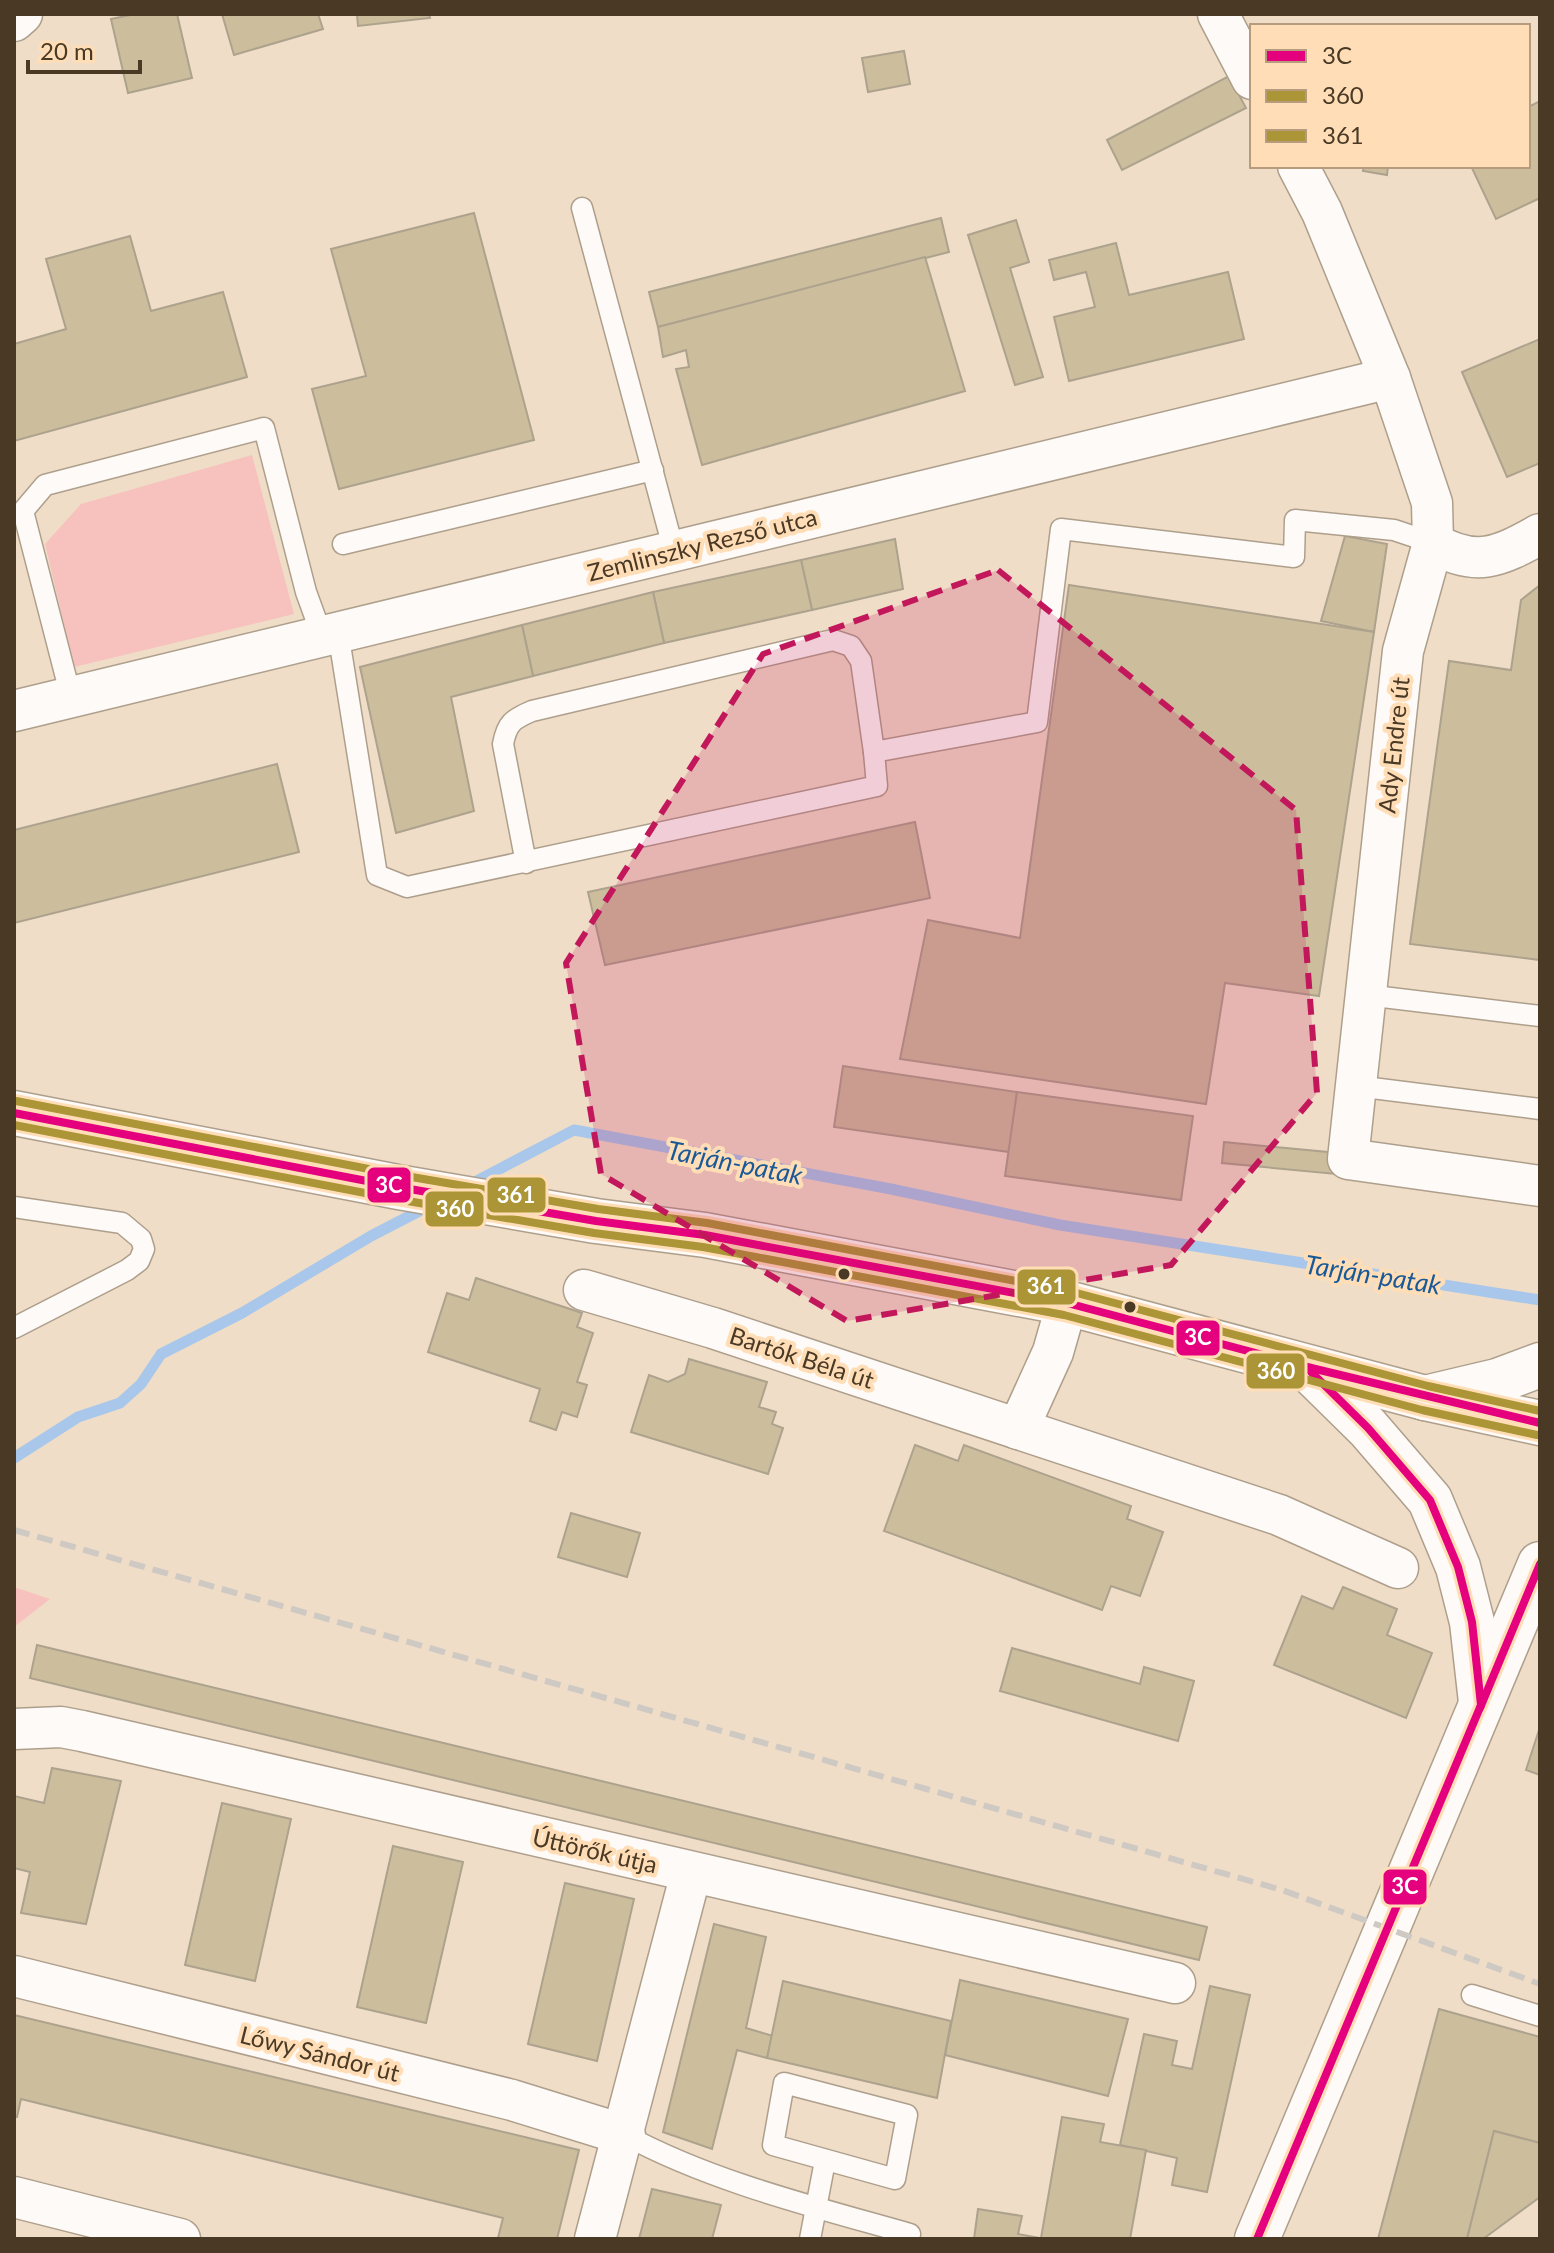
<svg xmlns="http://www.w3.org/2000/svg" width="1554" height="2253" font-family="Lato,sans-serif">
<rect width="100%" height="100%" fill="#efddc7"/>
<g fill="#f7c2bd">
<path d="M252,455L294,614L74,667L45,544L81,504Z"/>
<path d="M14,1587L50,1599L14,1627Z"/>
</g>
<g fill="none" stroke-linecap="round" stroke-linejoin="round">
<g stroke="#a8c7eb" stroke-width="11">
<path d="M469,1185L574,1130L891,1189L1060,1225L1540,1300"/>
<path d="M14,1458L78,1417L120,1403L141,1384L161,1354L242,1313L371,1236L429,1206"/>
</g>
</g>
<g fill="#ccbd9d" stroke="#ada28d" stroke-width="2">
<path d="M135,14H177L192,78L128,93L111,19Z"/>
<path d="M222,14H318L323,29L234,55Z"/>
<path d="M357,14H429L430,18L358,26Z"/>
<path d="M904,51L910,84L868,92L862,58Z"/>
<path d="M1229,76L1246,108L1122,170L1107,140Z"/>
<path d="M1540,101V198L1496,219L1471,166H1528V107Z"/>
<path d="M1364,166H1388L1387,175L1363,171Z"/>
<path d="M474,213L534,440L339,489L312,389L366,376L331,249Z"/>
<path d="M941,218L949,252L658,327L649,292Z"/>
<path d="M1016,220L1029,262L1010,268L1043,377L1015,385L968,235Z"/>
<path d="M130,236L151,311L223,292L247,377L14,441V344L66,329L46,259Z"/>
<path d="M1116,243L1129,295L1228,272L1244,339L1069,381L1054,317L1095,307L1086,272L1054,280L1049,260Z"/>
<path d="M925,257L965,391L702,465L676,369L689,367L686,350L663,357L658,327Z"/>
<path d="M1540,339V463L1507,477L1462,372Z"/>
<path d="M1345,536L1387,544L1374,632L1321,621Z"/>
<path d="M895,539L903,589L812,610L801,560Z"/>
<path d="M801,560L812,610L664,643L653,592Z"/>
<path d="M1069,585L1374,632L1319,996L1225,983L1206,1104L900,1059L928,920L1020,938Z"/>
<path d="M1540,585V960L1410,944L1449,661L1511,670L1521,600Z"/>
<path d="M653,592L664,643L533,676L522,625Z"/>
<path d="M522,625L533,676L451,697L474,811L396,833L360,667Z"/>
<path d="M277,764L299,852L14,923V830Z"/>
<path d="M915,822L930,898L605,965L588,892Z"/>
<path d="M843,1066L1017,1092L1009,1152L834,1127Z"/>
<path d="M1017,1092L1193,1116L1181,1200L1005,1176Z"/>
<path d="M1224,1142L1338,1153L1336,1174L1222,1163Z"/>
<path d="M476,1278L582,1313L577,1327L593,1333L577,1382L587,1385L577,1417L562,1412L556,1430L530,1421L540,1389L428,1352L447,1293L469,1300Z"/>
<path d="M689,1359L767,1382L759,1407L776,1412L772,1424L783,1428L768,1474L631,1432L649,1375L668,1382L685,1374Z"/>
<path d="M915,1445L958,1461L964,1445L1131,1506L1127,1519L1163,1532L1140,1596L1111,1586L1102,1610L884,1531Z"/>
<path d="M571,1513L640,1533L627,1577L558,1557Z"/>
<path d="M1343,1587L1397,1609L1387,1635L1432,1653L1406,1718L1274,1665L1302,1596L1333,1609Z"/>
<path d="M37,1645L1207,1927L1199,1960L30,1678Z"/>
<path d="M1012,1648L1140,1684L1144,1667L1194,1681L1178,1741L1000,1691Z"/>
<path d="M1540,1727V1775L1526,1770Z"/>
<path d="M52,1768L121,1781L86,1924L21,1913L30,1872L14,1868V1796L44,1803Z"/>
<path d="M222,1803L291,1819L255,1981L185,1965Z"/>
<path d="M393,1846L463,1862L426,2023L357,2007Z"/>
<path d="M565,1883L634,1899L597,2061L528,2044Z"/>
<path d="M714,1924L766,1937L746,2028L773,2036L767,2058L737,2050L712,2149L663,2132Z"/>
<path d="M960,1980L1128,2019L1108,2096L945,2055Z"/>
<path d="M783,1981L951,2021L937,2098L767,2058Z"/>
<path d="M1210,1986L1250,1995L1207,2192L1172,2185L1177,2158L1120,2145L1144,2034L1177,2041L1172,2065L1192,2069Z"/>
<path d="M1439,2009L1540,2037V2143L1494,2131L1467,2239H1378Z"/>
<path d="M14,2015L579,2150L557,2239L498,2238L503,2218L21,2099L17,2117L14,2116Z"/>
<path d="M1062,2117L1104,2124L1100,2142L1146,2150L1130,2239L1041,2238Z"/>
<path d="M1494,2131L1540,2143V2197L1483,2239H1467Z"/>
<path d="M652,2189L721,2205L712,2239H639Z"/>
<path d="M978,2209L1022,2216L1018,2234L1045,2239H974Z"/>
</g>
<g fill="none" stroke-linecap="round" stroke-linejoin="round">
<g stroke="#ae9f8c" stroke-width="23">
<g id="lane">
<path d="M582,208L674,551"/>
<path d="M343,544L653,470"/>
<path d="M338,632L377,875L407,887L877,786L874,752L1037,722L1061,529L1294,557L1295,520L1394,530L1433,543"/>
<path d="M71,697L23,511L45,485L264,428L306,592L322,636"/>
<path d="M526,863L503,744C507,723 513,719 532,711L833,640L851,646L861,661L874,752"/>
<path d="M1366,995L1540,1016"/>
<path d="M1356,1086L1540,1109"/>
<path d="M14,1207L122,1223L141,1239L144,1249L139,1261L127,1270L14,1328"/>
<path d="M1472,1995L1540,2016"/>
<path d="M784,2083L907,2115L895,2179L773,2145Z"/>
<path d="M625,2135C712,2182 815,2207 910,2234"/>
<path d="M810,2239L825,2161"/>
</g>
</g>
<g stroke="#ae9f8c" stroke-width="43">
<g id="street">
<path d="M1218,14L1252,79"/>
<path d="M14,21L22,14"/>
<path d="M1298,166L1322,212L1390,378L1432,503L1433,543L1403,651L1348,1159L1540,1186"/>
<path d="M1433,543C1476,568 1499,557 1540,534"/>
<path d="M14,711L1390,378"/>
<path d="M584,1290L713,1328L1279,1515L1398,1568"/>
<path d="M1018,1429L1053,1352L1067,1303"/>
<path d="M14,1729L61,1727L82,1731L1175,1983"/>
<path d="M14,1976L512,2100L625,2135"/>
<path d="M14,2197L180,2239"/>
<path d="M595,2239L691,1873"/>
</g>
</g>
<g stroke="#ae9f8c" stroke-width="47">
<path id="secondary" d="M1425,1398L1497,1381L1540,1365"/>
</g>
<g stroke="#ae9f8c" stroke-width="47">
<g id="primary">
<path d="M14,1113L398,1187L596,1221L705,1235L1067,1303L1425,1398L1540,1423"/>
<path d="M1307,1368L1368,1428L1430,1500L1458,1567L1472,1622L1481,1702"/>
<path d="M1257,2239L1540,1564"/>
</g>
</g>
<use href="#lane" stroke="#fdfaf7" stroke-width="20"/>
<use href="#street" stroke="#fdfaf7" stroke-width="40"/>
<use href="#secondary" stroke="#fdfaf7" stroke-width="44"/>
<use href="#primary" stroke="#fdfaf7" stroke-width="44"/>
<path stroke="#cfc9c3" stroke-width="6" stroke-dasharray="16 8" stroke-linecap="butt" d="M14,1530L1282,1890L1540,1984"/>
<g stroke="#ffdeb7" stroke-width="14">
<g id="bus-1">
<path d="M14,1113L398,1187L596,1221L705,1235L1067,1303L1305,1366L1368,1428L1430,1500L1458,1567L1472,1622L1481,1705L1257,2239"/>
<path d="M1303,1366L1540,1423"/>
<path d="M1480,1708L1540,1564"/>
</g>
</g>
<g stroke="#ffdeb7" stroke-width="14">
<path id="bus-2" d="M14,1125L396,1199L594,1233L703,1247L1064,1315L1422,1410L1537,1435"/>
</g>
<g stroke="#ffdeb7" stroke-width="14">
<path id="bus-3" d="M16,1101L400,1175L598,1209L707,1223L1069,1291L1428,1386L1540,1411"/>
</g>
<use href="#bus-1" stroke="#e5007d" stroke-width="8"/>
<use href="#bus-2" stroke="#ab9536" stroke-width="8"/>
<use href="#bus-3" stroke="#ab9536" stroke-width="8"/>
</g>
<path fill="#c2185b" fill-opacity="0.2" stroke="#c2185b" stroke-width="6" stroke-dasharray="16 10" stroke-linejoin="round" d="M998,570L1296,810L1317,1093L1171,1265L847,1321L601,1174L566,963L763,654Z"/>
<g fill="#493925" stroke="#ffdeb7" stroke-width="3">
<circle cx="844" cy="1274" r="7"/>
<circle cx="1130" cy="1307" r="7"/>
</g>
<g text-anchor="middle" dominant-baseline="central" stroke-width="8" stroke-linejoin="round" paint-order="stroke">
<g font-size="24" fill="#493925" stroke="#ffdeb7">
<text transform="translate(702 544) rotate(-14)">Zemlinszky Rezső utca</text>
<text transform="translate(1393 745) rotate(-84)">Ady Endre út</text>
<text transform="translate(802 1357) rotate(18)">Bartók Béla út</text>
<text transform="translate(595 1850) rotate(13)">Úttörők útja</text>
<text transform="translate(320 2053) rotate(14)">Lőwy Sándor út</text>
</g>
<g font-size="26" font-style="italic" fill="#195998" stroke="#ffdeb7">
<text transform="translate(735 1162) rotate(11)">Tarján-patak</text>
<text transform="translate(1373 1274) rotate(9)">Tarján-patak</text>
</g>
</g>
<g stroke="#ffdeb7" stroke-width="3">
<rect x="366" y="1166" width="46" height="38" rx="8" fill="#e5007d"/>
<rect x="486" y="1176" width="61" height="38" rx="8" fill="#ab9536"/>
<rect x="424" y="1190" width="61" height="38" rx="8" fill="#ab9536"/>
<rect x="1016" y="1268" width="61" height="38" rx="8" fill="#ab9536"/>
<rect x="1175" y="1319" width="46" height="38" rx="8" fill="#e5007d"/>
<rect x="1245" y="1352" width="61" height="38" rx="8" fill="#ab9536"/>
<rect x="1382" y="1868" width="46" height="38" rx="8" fill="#e5007d"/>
</g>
<g font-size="22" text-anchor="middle" font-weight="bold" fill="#fff">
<text x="389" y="1193">3C</text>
<text x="516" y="1203">361</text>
<text x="455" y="1217">360</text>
<text x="1046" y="1294">361</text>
<text x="1198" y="1345">3C</text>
<text x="1276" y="1379">360</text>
<text x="1405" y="1894">3C</text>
</g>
<rect width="1554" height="2253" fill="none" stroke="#493925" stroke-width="32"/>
<rect x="1250" y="24" width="280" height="144" fill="#ffdeb7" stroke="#b69c7d" stroke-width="2"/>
<rect x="1266" y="50" width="40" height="12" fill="#e5007d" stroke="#b69c7d" stroke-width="2"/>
<text x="1322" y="64" font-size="24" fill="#493925">3C</text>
<rect x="1266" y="90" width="40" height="12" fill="#ab9536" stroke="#b69c7d" stroke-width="2"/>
<text x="1322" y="104" font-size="24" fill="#493925">360</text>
<rect x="1266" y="130" width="40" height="12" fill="#ab9536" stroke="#b69c7d" stroke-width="2"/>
<text x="1322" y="144" font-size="24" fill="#493925">361</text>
<path d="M28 60v12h112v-12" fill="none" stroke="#493925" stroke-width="4"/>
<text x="40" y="60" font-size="24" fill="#493925" stroke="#ffdeb7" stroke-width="6" paint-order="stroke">20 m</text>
</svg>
